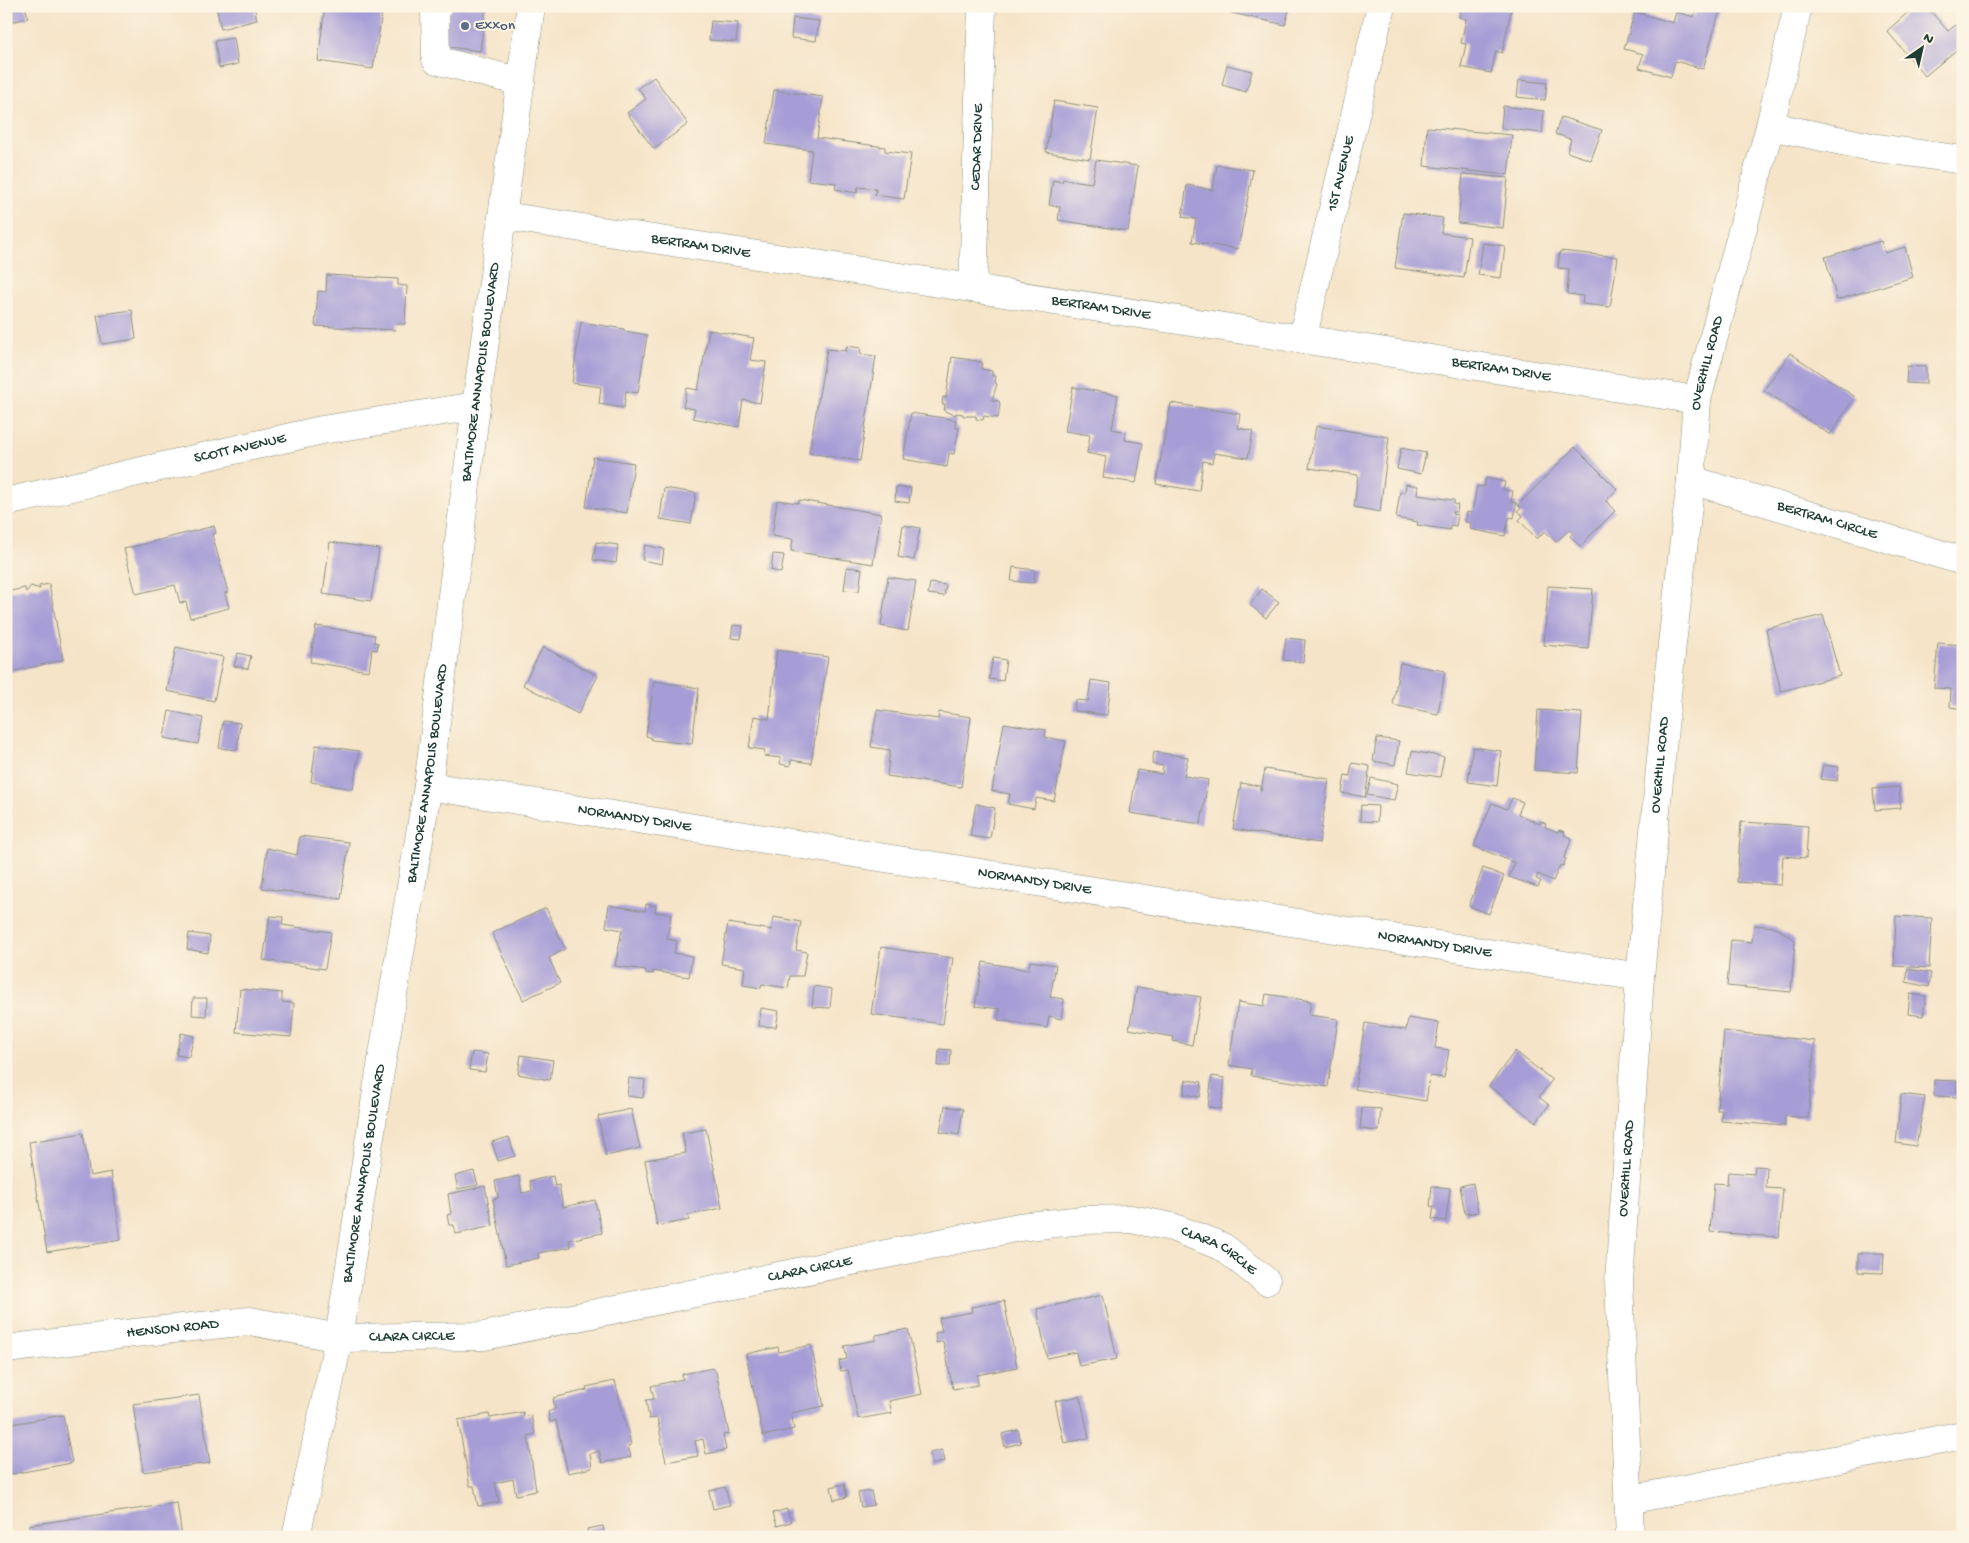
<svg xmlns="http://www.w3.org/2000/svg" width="1969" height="1543" font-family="'Gochi Hand',sans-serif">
<rect width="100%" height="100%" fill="#fcf5e5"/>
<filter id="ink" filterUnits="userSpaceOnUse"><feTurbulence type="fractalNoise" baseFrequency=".02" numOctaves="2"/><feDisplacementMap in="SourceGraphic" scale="10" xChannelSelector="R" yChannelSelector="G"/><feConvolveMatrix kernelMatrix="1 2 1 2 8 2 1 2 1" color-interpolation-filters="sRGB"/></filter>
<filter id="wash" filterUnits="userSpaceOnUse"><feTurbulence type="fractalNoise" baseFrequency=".0096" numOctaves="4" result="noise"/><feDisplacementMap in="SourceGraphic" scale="20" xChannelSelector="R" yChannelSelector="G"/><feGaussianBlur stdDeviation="1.12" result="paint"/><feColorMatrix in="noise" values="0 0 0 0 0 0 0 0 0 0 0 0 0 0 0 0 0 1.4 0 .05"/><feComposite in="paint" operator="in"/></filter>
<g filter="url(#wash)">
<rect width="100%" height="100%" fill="#f5e4c8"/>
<g id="blocks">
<g fill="#a69dd6">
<path d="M6,6H25L28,18L6,23Z"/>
<path d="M216,6H254L257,20L221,29Z"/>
<path d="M325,6H383L373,69L318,61Z"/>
<path d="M450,6H486L480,51L442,46Z"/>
<path d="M771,6H789L788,13L770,12Z"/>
<path d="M1233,6H1290L1285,25L1232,13Z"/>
<path d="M1462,6H1512L1502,53L1496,51L1491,73L1461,67L1466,44L1461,43L1466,19L1459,17Z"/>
<path d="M1697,6L1720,10L1703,69L1675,61L1671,77L1639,68L1643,54L1624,49L1635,12L1673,23L1676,12L1694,17Z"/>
<path d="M1915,6H1926L1948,31L1957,24L1963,31V40L1958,44L1960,47L1925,76L1887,31Z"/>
<path d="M793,18L819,21L816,41L791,38Z"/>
<path d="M711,21L738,23L736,42L709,40Z"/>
<path d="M234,38L238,64L219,68L215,41Z"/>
<path d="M1227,65L1252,71L1246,92L1222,85Z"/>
<path d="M654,77L688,124L654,149L627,113L646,99L638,88Z"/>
<path d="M1519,80L1547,83L1545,100L1517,97Z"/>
<path d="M774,90L823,97L817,138L885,147V151L911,154L904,199L875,195L876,189L858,187L857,193L835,189L836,183L808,180L812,150L766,144Z"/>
<path d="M1054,101L1098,108L1090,159L1046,152Z"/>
<path d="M1503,106L1544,111L1542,133L1501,128Z"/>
<path d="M1561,117L1602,130L1591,160L1567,152L1571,139L1555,134Z"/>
<path d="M1427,127L1512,135L1508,175L1424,166Z"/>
<path d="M1096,160L1138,166L1128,231L1058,220L1060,207L1049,205L1053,180L1062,182L1063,179L1092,183Z"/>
<path d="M1217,165L1253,170L1238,249L1192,242L1196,219L1182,217L1187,185L1213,190Z"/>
<path d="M1463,174L1508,178L1503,228L1458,223Z"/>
<path d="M1403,213L1443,218L1441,233L1470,237L1464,278L1395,268Z"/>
<path d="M1881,241L1885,253L1905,247L1913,277L1837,300L1825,257Z"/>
<path d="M1483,243L1505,246L1501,278L1478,275Z"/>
<path d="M1560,251L1618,257L1610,307L1582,304L1583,296L1567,294L1569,269L1558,268Z"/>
<path d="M327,275L398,279V285L407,286L405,324H396L395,330L315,326L318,291L326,292Z"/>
<path d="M132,310L136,339L102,344L97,315Z"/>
<path d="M581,322L624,329V331L647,335L638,393L626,391L624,408L599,404L601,387L572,383Z"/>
<path d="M709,330L754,338L750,360L766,362L760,403L743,400L739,427L693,418L695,409L683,407L687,388L698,390Z"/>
<path d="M847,346L861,348L860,354L876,356L860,461L809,453L827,349L846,351Z"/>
<path d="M1790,353L1855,397L1830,435L1764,390Z"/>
<path d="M952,357L982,362L981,369L992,371V376H996L995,383L997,384L992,400L999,401L1000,405L998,418L984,416L983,420L976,419V416H963V414L956,413V415L944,411L945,404H942L943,397L946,398Z"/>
<path d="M1907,366L1926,367V384L1906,383Z"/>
<path d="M1073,387L1118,395L1112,429L1126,432L1125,440L1143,443L1136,483L1103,478L1106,457L1087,453L1090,435L1065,431Z"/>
<path d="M1171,403L1240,414L1238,428L1253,431L1248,458L1214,453L1212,463L1203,461L1199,491L1156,484Z"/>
<path d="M911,413L956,420L955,427L959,428L954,454L949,453L947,467L903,459Z"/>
<path d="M1316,426L1389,437L1380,512L1354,507L1358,475L1309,468Z"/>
<path d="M1575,447L1617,489L1606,501L1615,511L1580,546L1570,536L1573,533L1570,529L1556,542L1545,531L1537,539L1519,520L1523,516L1517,511L1521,508L1518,505Z"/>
<path d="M1401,448L1426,453L1421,474L1397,469Z"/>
<path d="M593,457L634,463L627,513L586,507Z"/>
<path d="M1486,478L1505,482L1503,490L1513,491L1511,502L1517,503L1516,505L1514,518L1509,517L1505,536L1470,529L1471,523L1465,522L1467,512L1472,513L1477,486L1484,487Z"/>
<path d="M1406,484L1418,486L1417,495L1454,500V504L1458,505L1457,512H1453L1452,514L1458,515L1456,526L1450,525V530L1417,525L1418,522L1396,518L1400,492H1405Z"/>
<path d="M896,487L911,488L909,503L895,501Z"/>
<path d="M664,488L696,493L691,524L660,519Z"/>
<path d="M777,500L798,503L799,500L881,514L873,564L791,551L793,539L772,536Z"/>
<path d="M903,525L920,528L914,560L898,557Z"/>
<path d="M214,526L216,533L212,534L228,592L225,593L229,608L190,618L186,602L180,603L175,585L136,594L124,549Z"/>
<path d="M330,542L379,549L371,601L323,594Z"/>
<path d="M596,542L618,545L616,563L593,560Z"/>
<path d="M645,545L664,549L662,564L642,560Z"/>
<path d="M773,554L784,555L781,573L771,570Z"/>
<path d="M847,567L862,569L859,591L844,590Z"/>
<path d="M1013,567L1035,570L1034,583L1011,581Z"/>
<path d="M888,577L916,581L908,631L881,626Z"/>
<path d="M930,583L946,585L944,596L928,594Z"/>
<path d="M49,584L63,660L6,673V592L25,588L26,592L31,586L40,589L39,586Z"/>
<path d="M1548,586L1593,589L1588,649L1544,645Z"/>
<path d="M1262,589L1279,602L1266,618L1250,605Z"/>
<path d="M1823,615L1840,676L1781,691L1766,629Z"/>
<path d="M733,625L743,626L741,639L731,638Z"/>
<path d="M316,626L375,635L374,642L378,643L377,650L372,649L369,671L310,662Z"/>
<path d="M1286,638L1305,640L1303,662L1283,660Z"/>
<path d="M1938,643L1963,645V709L1950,707L1951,689L1934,688Z"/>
<path d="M176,647L223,657L214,701L167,691Z"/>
<path d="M543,647L598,676L578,714L523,685Z"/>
<path d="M777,650L828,657L811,763L791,760L790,766L780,764L781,758L764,756L765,750L749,748L754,716L769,719Z"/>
<path d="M238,653L251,656L248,669L234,666Z"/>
<path d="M993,658L1006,660L1003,681L989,679Z"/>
<path d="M1400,663L1445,671L1438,714L1393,705Z"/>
<path d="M1091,680L1111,683L1107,715L1074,711L1075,700L1088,701Z"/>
<path d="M654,681L699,688L692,744L652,740L650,737L646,736Z"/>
<path d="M877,710L938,719L939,712L971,717L961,787L887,776L890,750L871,747Z"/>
<path d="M1538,710L1582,713L1578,773L1534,770Z"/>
<path d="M169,711L203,718L198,744L164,738Z"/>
<path d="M223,721L240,723L237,750L219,748Z"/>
<path d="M1004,723L1046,730L1045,737L1066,741L1054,801L1036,798L1034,809L1023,807L1008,804L1010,794L992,791Z"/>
<path d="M1377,738L1399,741L1395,765L1373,761Z"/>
<path d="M316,745L359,751L353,789L311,782Z"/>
<path d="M1473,747L1501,751L1497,786L1468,782Z"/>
<path d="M1412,751L1444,757L1440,777L1408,772Z"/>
<path d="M1154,752L1188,757L1184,776L1208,780L1201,824L1130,813L1137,770L1162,774L1163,766L1152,764Z"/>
<path d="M1352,763L1370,766L1365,797L1342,793L1345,775L1350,776Z"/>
<path d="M1823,765L1839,767L1837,781L1820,779Z"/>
<path d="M1265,769L1329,779L1319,843L1233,829L1241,783L1260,786L1261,791Z"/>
<path d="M1371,778L1398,784L1394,800L1367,795Z"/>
<path d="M1899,787L1901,808L1875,810L1873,789Z"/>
<path d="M1512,798L1523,802L1518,814L1540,824L1541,821L1546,824L1545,827L1558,832L1559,830L1565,832L1564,835L1572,838L1564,858L1566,859L1563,866L1560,865L1553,881L1538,874L1536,879L1541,881L1538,887L1509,877L1515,863L1474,846L1492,803L1507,809Z"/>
<path d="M976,804L995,808L990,839L970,836Z"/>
<path d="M1361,805L1378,806L1377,822L1360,821Z"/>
<path d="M1741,822L1808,826L1806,858L1783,856L1781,885L1737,882Z"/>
<path d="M300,836L349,842L341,899L262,888L267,848L297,855Z"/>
<path d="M1483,868L1504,876L1489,914L1469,906Z"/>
<path d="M646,904L656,906L655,912L671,914L667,939L677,941L674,953L692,956L689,977L653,971V974L645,973L646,970L615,966L622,930L606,927L609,905L645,911Z"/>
<path d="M546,908L565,949L549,958L560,983L523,1000L492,933Z"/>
<path d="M270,916L283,917L282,925L331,932L325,969L263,960Z"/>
<path d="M1896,916L1932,918L1929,968L1894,966Z"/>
<path d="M774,917L801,922L796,950L807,952L803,976H790L788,988L762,984L761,988L743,985L745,968L721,964L728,923L772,930Z"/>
<path d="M1754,925L1775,927L1795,940L1791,992L1727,986L1731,940L1752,942Z"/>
<path d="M189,933L210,936L208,953L187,949Z"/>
<path d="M881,947L953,958L943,1024L871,1014Z"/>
<path d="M1030,961L1056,965L1050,997L1064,999L1061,1019L1049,1016L1047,1028L998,1020L1000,1009L975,1006L983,962L1028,970Z"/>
<path d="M1908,969L1931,973L1929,987L1906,982Z"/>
<path d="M814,986L832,989L830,1008L812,1007Z"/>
<path d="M1137,987L1201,997L1192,1045L1173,1041L1174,1037L1129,1029Z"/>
<path d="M240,989L282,993V1002L294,1003L291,1037L236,1032Z"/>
<path d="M1266,994L1311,1001L1309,1015L1338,1019L1328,1087L1252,1076L1251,1075L1252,1069L1229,1065L1238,1002L1264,1006Z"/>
<path d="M1910,994L1926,996L1923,1016L1908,1014Z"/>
<path d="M193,998H207L206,1016L192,1015Z"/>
<path d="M761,1008L779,1011L776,1027L759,1026Z"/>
<path d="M1408,1018L1439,1023L1435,1048L1449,1050L1444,1078L1430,1076L1426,1101L1355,1089L1365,1023L1406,1030Z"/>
<path d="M1724,1031L1815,1041L1808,1118L1785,1116V1126L1721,1121L1722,1110H1717Z"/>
<path d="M181,1033L194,1036L189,1057L176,1055Z"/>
<path d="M939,1049L951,1050L950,1066H938Z"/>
<path d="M1515,1051L1552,1080L1539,1097L1549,1105L1536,1122L1489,1086Z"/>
<path d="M472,1052L488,1054L485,1072L469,1070Z"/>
<path d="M521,1055L553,1060L550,1080L518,1074Z"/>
<path d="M1212,1076L1225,1078L1221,1109L1208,1107Z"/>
<path d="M629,1078L645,1080L643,1098L627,1096Z"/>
<path d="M1186,1080L1202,1082L1200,1097L1184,1094Z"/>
<path d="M1934,1080L1957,1081V1097L1934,1096Z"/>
<path d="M1901,1094L1925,1097L1916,1146L1896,1143Z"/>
<path d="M945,1106L963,1109L959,1135L940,1132Z"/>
<path d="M1362,1108L1381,1109L1379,1131L1360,1129Z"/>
<path d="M631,1109L640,1148L606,1156L598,1116Z"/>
<path d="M706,1129L722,1208L688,1215L689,1220L657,1226L645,1160L686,1153L682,1133Z"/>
<path d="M83,1133L90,1176L111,1172L121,1240L47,1252L29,1142Z"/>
<path d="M509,1137L515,1156L498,1161L492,1142Z"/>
<path d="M1755,1166L1767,1167L1766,1188L1783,1189L1779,1237L1710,1232L1714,1183L1727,1184L1728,1172L1754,1174Z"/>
<path d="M474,1171L478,1185L458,1189L455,1176Z"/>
<path d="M519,1176L522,1193L532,1191L530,1181L553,1176L555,1186L559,1185L563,1207L595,1200L602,1233L569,1240L571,1247L538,1253L539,1258L506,1265L493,1199L498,1198L495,1181Z"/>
<path d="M1473,1183L1478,1212L1465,1214L1460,1186Z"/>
<path d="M485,1186L493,1226L456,1234L454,1225H449L447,1215L451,1214L448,1194Z"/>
<path d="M1432,1186L1450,1188L1446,1221L1432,1219L1434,1207L1430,1206Z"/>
<path d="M1858,1253H1884L1883,1273L1858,1272Z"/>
<path d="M1103,1295L1117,1359L1079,1366L1076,1352L1047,1358L1037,1309Z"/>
<path d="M1004,1301L1017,1367L977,1375L978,1385L953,1389L943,1341L936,1343L935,1333L942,1331L939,1318L972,1312L971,1307Z"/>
<path d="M908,1329L922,1394L889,1401L892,1413L858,1419L848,1370L841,1371L839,1361L847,1359L844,1346L876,1340V1335Z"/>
<path d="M811,1345L824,1406L791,1413L794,1429L763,1436L746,1354L778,1347L779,1352Z"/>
<path d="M713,1368L716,1372L729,1434L723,1435L726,1450L706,1454L703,1439L695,1441L698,1456L666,1462L657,1418L649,1419L646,1400L654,1399L651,1386L683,1379L682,1374Z"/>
<path d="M615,1381L631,1445L628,1446L631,1457L602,1463L599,1451L590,1454L592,1468L568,1473L556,1420L550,1422L548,1412L555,1409L553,1398L587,1390L586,1387Z"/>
<path d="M199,1395L210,1463L143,1472L133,1404Z"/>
<path d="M1080,1396L1089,1438L1064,1443L1055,1401Z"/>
<path d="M523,1412L524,1417L531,1415L535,1434L528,1436L536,1491L516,1495L513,1479L495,1483L499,1502L478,1506L474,1486H470L458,1420L489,1414L490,1418Z"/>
<path d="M63,1415L72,1463L6,1475V1425Z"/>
<path d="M1018,1430L1021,1443L1005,1447L1002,1434Z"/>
<path d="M942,1450L945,1461L932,1465L930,1453Z"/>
<path d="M844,1484L847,1497L834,1500L831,1487Z"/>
<path d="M725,1487L730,1505L713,1509L709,1491Z"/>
<path d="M871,1491L874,1505L861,1507L858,1493Z"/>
<path d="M177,1503L182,1537H30L29,1525Z"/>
<path d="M787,1509L791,1522L777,1526L773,1513Z"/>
<path d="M603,1526L605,1537H588L587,1529Z"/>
</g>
</g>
</g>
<g filter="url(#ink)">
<use href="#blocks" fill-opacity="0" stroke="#8a907e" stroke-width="1"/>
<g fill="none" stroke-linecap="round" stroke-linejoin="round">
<g stroke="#8a907e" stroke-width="29">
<g id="minor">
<path d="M438,6L435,9L436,60L521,82"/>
<path d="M1770,126L1871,147L1963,160"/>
<path id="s1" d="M504,216L1697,400"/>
<path id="s2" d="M973,288L982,6"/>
<path id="s3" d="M1302,340L1381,6"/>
<path id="s4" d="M1691,480L1963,561"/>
<path id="s5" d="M6,502L322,430L476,406"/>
<path id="s6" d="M428,786L1640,977"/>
<path id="s7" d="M6,1349L134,1333L250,1321L339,1338L484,1336L1019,1227L1083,1220L1131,1219L1172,1227L1223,1247L1266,1281"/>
<path d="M1628,1500L1963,1435"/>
<path id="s8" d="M1630,1537L1619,1282L1640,977L1672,644L1691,480L1697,400L1770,126L1798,6"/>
</g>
</g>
<g stroke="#8a907e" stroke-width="29">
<g id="major">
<path id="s9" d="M296,1537L339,1338L378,1084L428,786L476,406L531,6"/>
</g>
</g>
<use href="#minor" stroke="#fff" stroke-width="28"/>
<use href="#major" stroke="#fff" stroke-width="28"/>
</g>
</g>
<circle fill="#5c6f8a" stroke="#fcf5e5" stroke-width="2" cx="465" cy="26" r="5"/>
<g text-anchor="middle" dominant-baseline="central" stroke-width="4" stroke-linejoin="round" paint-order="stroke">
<g font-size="15" fill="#4e5e75" stroke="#fcf5e5" text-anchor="start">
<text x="475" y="26">Exxon</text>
</g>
<g font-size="15" fill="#1f3d34" stroke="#fcf5e5">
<text stroke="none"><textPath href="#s2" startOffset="141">CEDAR DRIVE</textPath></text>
<text stroke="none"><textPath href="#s3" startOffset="171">1ST AVENUE</textPath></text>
<text stroke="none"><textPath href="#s1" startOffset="199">BERTRAM DRIVE</textPath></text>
<text stroke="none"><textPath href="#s1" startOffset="604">BERTRAM DRIVE</textPath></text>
<text stroke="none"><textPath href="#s8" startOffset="1179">OVERHILL ROAD</textPath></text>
<text stroke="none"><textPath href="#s1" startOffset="1009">BERTRAM DRIVE</textPath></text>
<text stroke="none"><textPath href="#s9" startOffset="1180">BALTIMORE ANNAPOLIS BOULEVARD</textPath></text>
<text stroke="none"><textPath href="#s5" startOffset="240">SCOTT AVENUE</textPath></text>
<text stroke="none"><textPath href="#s4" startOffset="142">BERTRAM CIRCLE</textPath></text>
<text stroke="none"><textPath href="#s8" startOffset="774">OVERHILL ROAD</textPath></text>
<text stroke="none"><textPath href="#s9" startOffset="775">BALTIMORE ANNAPOLIS BOULEVARD</textPath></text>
<text stroke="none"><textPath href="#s6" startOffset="209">NORMANDY DRIVE</textPath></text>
<text stroke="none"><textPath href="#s6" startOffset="614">NORMANDY DRIVE</textPath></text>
<text stroke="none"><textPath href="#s6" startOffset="1019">NORMANDY DRIVE</textPath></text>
<text stroke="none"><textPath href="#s8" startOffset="369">OVERHILL ROAD</textPath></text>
<text stroke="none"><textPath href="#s9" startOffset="370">BALTIMORE ANNAPOLIS BOULEVARD</textPath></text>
<text stroke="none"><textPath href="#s7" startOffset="1234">CLARA CIRCLE</textPath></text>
<text stroke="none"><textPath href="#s7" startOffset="814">CLARA CIRCLE</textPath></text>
<text stroke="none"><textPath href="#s7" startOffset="168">HENSON ROAD</textPath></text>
<text stroke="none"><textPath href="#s7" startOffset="409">CLARA CIRCLE</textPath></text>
</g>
</g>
<rect width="1969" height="1543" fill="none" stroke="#fcf5e5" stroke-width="25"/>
<g transform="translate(1922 48) rotate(34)" stroke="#fcf5e5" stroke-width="4" paint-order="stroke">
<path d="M0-4L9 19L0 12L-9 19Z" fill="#1f3d34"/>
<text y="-8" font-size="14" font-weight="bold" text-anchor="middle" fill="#1f3d34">N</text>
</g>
</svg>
